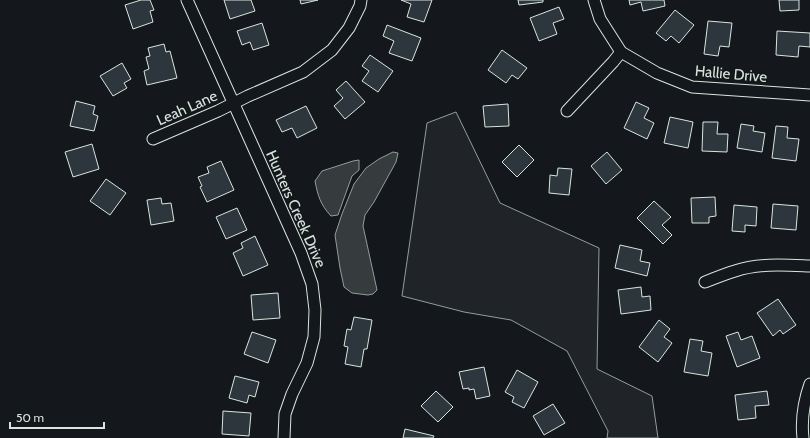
<svg xmlns="http://www.w3.org/2000/svg" width="810" height="438" font-family="Cabin,sans-serif">
<rect width="100%" height="100%" fill="#14181c"/>
<path fill="#202428" stroke="#939e99" d="M456,112L500,203L599,248L597,369L652,396L658,438H607L608,431L567,351L511,320L464,312L402,296L427,123Z"/>
<g fill="#363b3e" stroke="#939e99">
<path d="M393,152L398,153L396,162L374,202L365,215L363,226L377,290L373,294L368,295L352,293L344,287L340,268L335,235L342,214L354,184L366,168L379,159Z"/>
<path d="M359,160V170L352,176L338,215L331,216C320,204 318,196 315,181L322,171L353,161Z"/>
</g>
<g fill="#2c363c" stroke="#d8e6dc">
<path d="M141,0H150L154,10L150,11L153,22L133,29L125,5Z"/>
<path d="M224,0H251L255,11L230,19Z"/>
<path d="M300,0H318L301,4Z"/>
<path d="M401,0H432L424,22L407,17L411,4Z"/>
<path d="M518,0H543V2L519,5Z"/>
<path d="M629,0H664L665,6L643,11L641,2L630,5Z"/>
<path d="M779,0H799V10L780,11Z"/>
<path d="M559,7L564,19L553,23L557,34L539,41L530,18Z"/>
<path d="M675,10L694,25L679,43L671,36L666,41L656,33Z"/>
<path d="M708,21L732,23L729,47L720,46L718,56L704,54Z"/>
<path d="M262,23L269,45L253,50L250,42L242,45L237,31Z"/>
<path d="M387,25L421,38L412,61L389,53L394,41L383,36Z"/>
<path d="M777,31L810,33V47L799,46L798,57L776,55Z"/>
<path d="M164,44L166,52L170,51L177,78L147,85L144,71L149,69L146,57L150,56L148,48Z"/>
<path d="M502,50L527,68L518,79L512,75L506,83L488,70Z"/>
<path d="M370,55L393,71L378,92L362,81L369,71L362,66Z"/>
<path d="M122,63L131,79L124,83L127,88L113,96L100,76Z"/>
<path d="M346,81L365,102L345,119L334,106L343,98L336,90Z"/>
<path d="M76,101L95,106L93,114L98,116L94,131L70,126Z"/>
<path d="M636,102L649,108L644,118L654,123L647,139L624,128Z"/>
<path d="M508,104L509,126L485,127L483,106Z"/>
<path d="M306,106L317,128L297,138L292,128L282,132L276,120Z"/>
<path d="M670,117L693,122L688,148L664,143Z"/>
<path d="M703,122H718L717,134H728L727,152L702,151Z"/>
<path d="M741,124L754,126L753,131L765,133L762,152L737,148Z"/>
<path d="M776,126L788,127L787,138L799,139L796,161L772,158Z"/>
<path d="M92,144L99,169L73,177L65,152Z"/>
<path d="M519,145L534,160L517,177L502,162Z"/>
<path d="M607,152L622,170L606,184L591,166Z"/>
<path d="M221,161L234,190L207,202L200,187L202,186L198,177L209,173L207,167Z"/>
<path d="M558,168L572,169L569,195L549,193L550,175L557,176Z"/>
<path d="M106,179L126,193L110,215L90,201Z"/>
<path d="M715,197L716,216L709,217V223H692L691,198Z"/>
<path d="M161,198L162,204L171,203L174,221L151,225L147,200Z"/>
<path d="M654,201L671,217L662,225L672,235L663,244L637,218Z"/>
<path d="M773,204L798,206L796,230L771,228Z"/>
<path d="M734,205L757,207L756,226L745,225V232L732,231Z"/>
<path d="M237,208L247,230L226,239L216,217Z"/>
<path d="M255,236L268,265L243,276L233,253L243,248L241,243Z"/>
<path d="M620,245L642,250L640,261L650,263L647,276L615,268Z"/>
<path d="M641,287L642,297L650,296L651,310L621,314L618,290Z"/>
<path d="M278,293L280,318L253,320L251,295Z"/>
<path d="M778,299L796,325L783,334L780,330L773,336L757,313Z"/>
<path d="M354,317L372,320L367,349H364L361,367L345,364L348,347L344,346L347,329L351,330Z"/>
<path d="M659,320L670,329L664,337L672,343L658,362L639,347Z"/>
<path d="M252,332L276,340L268,363L244,354Z"/>
<path d="M738,332L741,340L752,336L760,358L737,367L726,336Z"/>
<path d="M690,339L703,341L701,351L712,353L708,376L684,372Z"/>
<path d="M484,367L490,396L476,399L474,389L469,390V388L463,389L459,372Z"/>
<path d="M517,370L538,382L524,408L512,402L514,397L505,392Z"/>
<path d="M235,376L259,382L255,397L249,395L247,403L229,398Z"/>
<path d="M436,391L453,407L438,422L421,406Z"/>
<path d="M767,391L769,405L755,406L756,418L738,420L735,395Z"/>
<path d="M553,404L565,423L544,435L533,416Z"/>
<path d="M223,411L251,413L249,436L222,434Z"/>
<path d="M405,429L434,436L433,438H403Z"/>
</g>
<g fill="none" stroke-linecap="round" stroke-linejoin="round">
<g stroke="#d8e6dc" stroke-width="13">
<g id="minor">
<path d="M187,0L301,253L312,284L315,310L314,337L307,363L292,394L285,414L284,438"/>
<path d="M594,0L600,19L621,52L657,73L692,87L810,95"/>
<path d="M567,111L613,62L621,52"/>
<path d="M153,139L218,111L248,96L303,72L332,50L349,28L360,6L361,0"/>
<path d="M705,282C715,278 725,274 735,271C759,263 785,265 810,266"/>
<path d="M803,438C801,420 804,401 810,384"/>
</g>
</g>
<use href="#minor" stroke="#14181c" stroke-width="11"/>
</g>
<g text-anchor="middle" dominant-baseline="central" stroke-width="3" stroke-linejoin="round" paint-order="stroke">
<g font-size="15" fill="#d8e6dc" stroke="#14181c">
<text transform="translate(731 74) rotate(5)">Hallie Drive</text>
<text transform="translate(187 108) rotate(-24)">Leah Lane</text>
<text transform="translate(296 209) rotate(66)">Hunters Creek Drive</text>
</g>
</g>
<path d="M10 422v6h94v-6" fill="none" stroke="#d8e6dc" stroke-width="2"/>
<text x="16" y="422" font-size="12" fill="#d8e6dc" stroke="#14181c" stroke-width="3" paint-order="stroke">50 m</text>
</svg>
